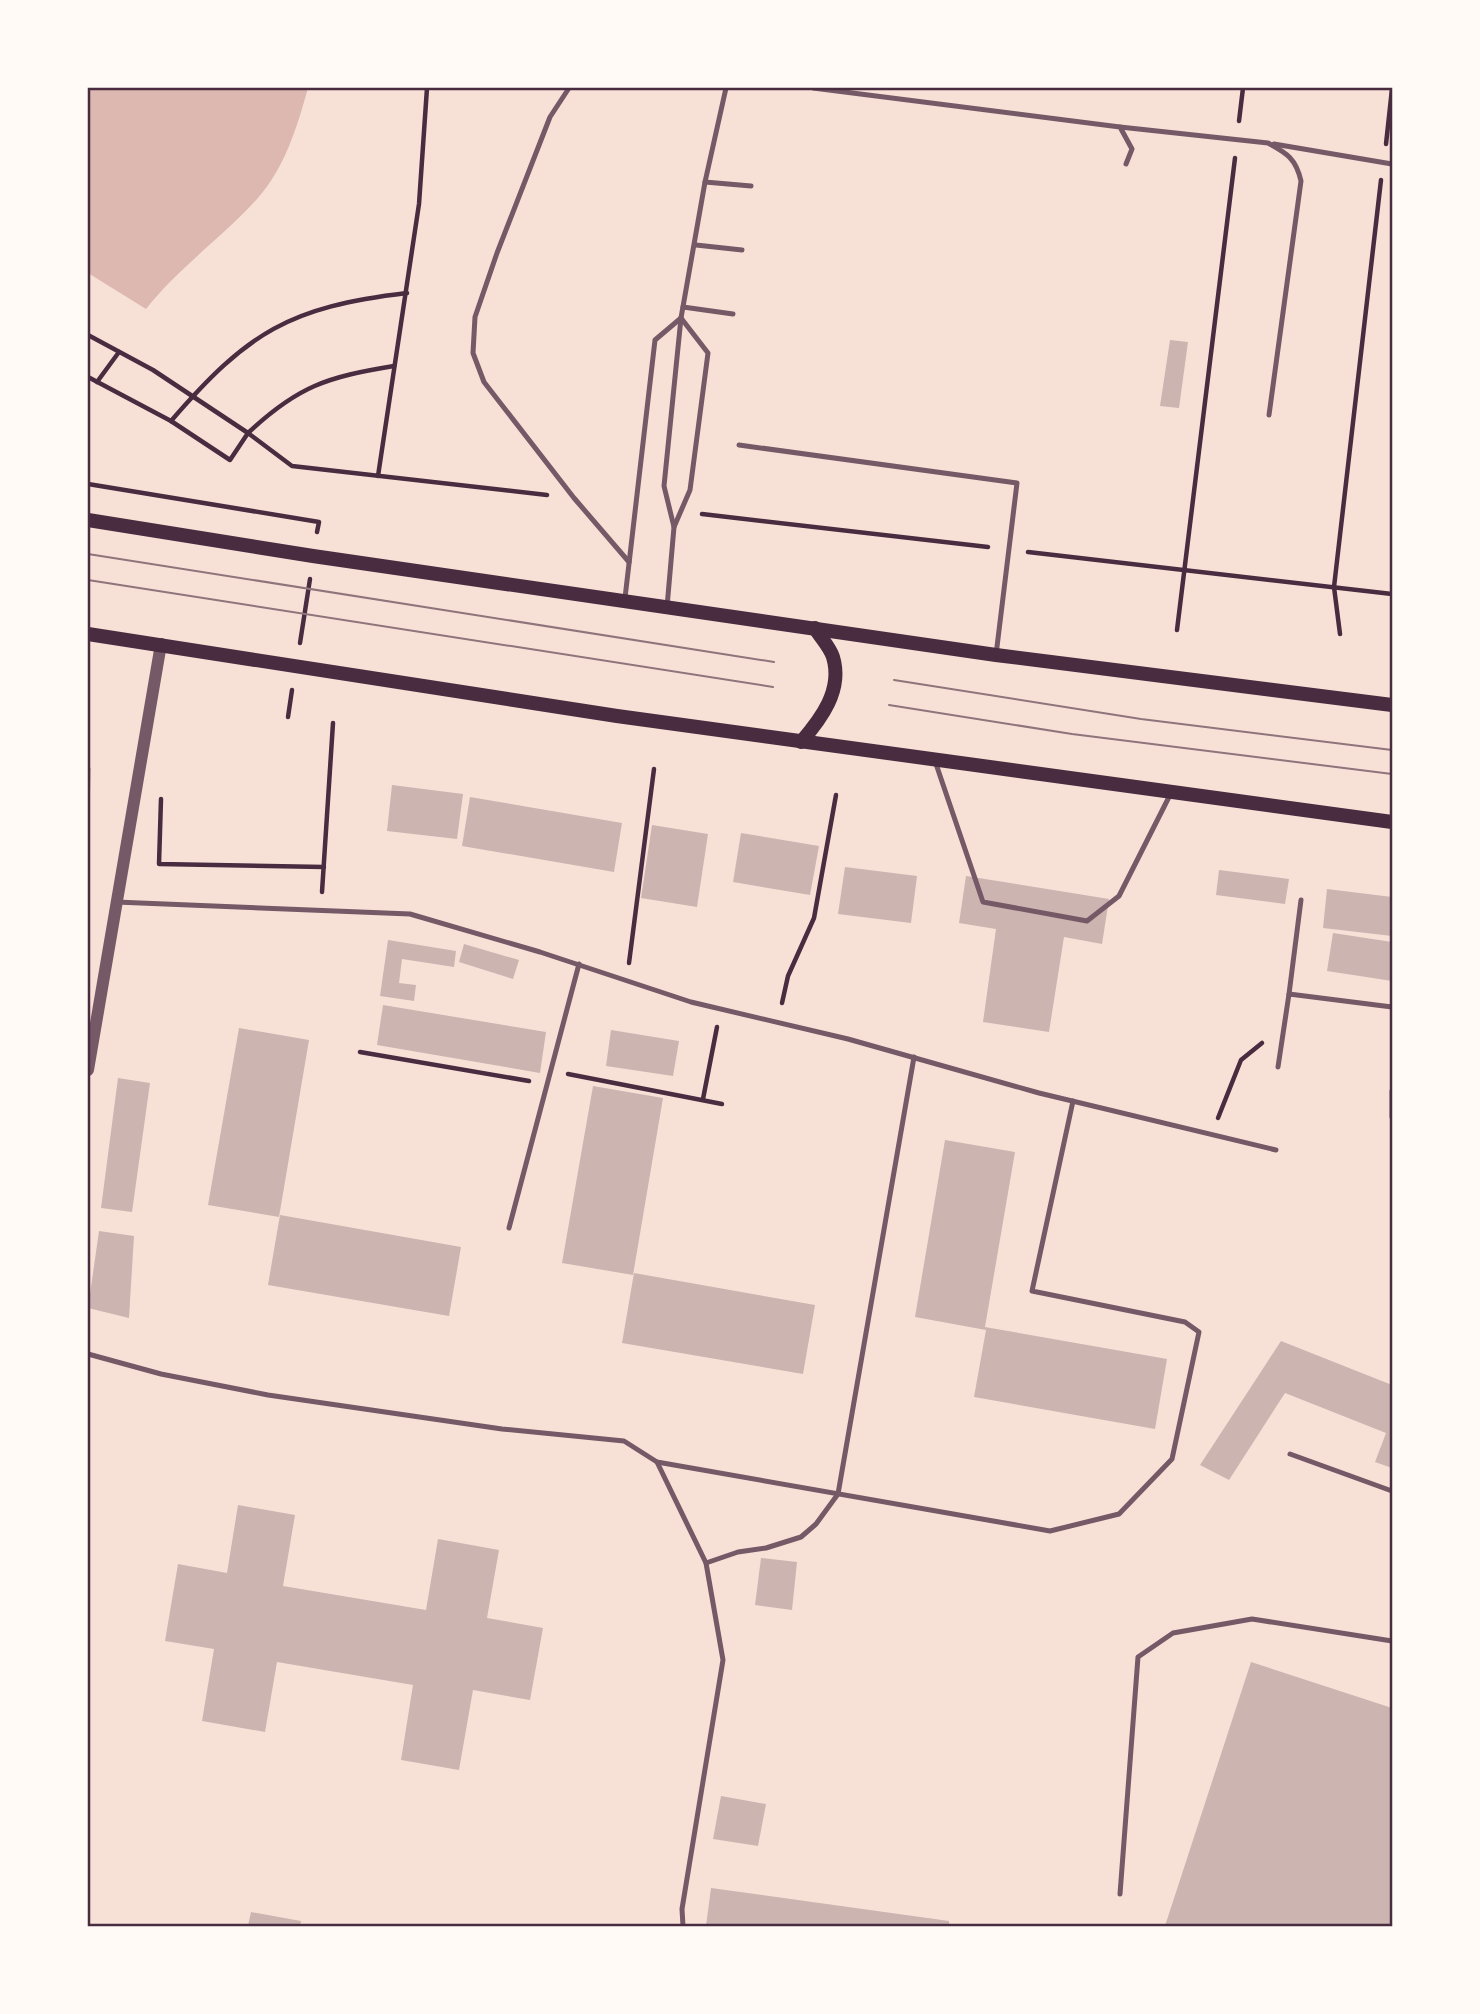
<svg xmlns="http://www.w3.org/2000/svg" width="1480" height="2014" font-family="Raleway,sans-serif">
<rect width="100%" height="100%" fill="#f7e1d7"/>
<path fill="#dcb8b0" d="M88,88H308C297,127 285,168 257,199C222,238 179,267 146,309L88,273Z"/>
<g fill="#ccb4b1">
<path d="M1170,340L1188,342L1179,408L1160,406Z"/>
<path d="M88,768H91L90,795H88Z"/>
<path d="M392,785L463,794L457,839L387,831Z"/>
<path d="M470,797L622,823L614,872L462,846Z"/>
<path d="M652,825L708,834L697,907L641,898Z"/>
<path d="M741,833L819,846L810,895L733,882Z"/>
<path d="M845,867L917,876L911,923L838,914Z"/>
<path d="M1219,870L1289,879L1285,904L1216,895Z"/>
<path d="M966,876L1109,899L1102,944L1064,937L1049,1032L983,1022L996,929L959,923Z"/>
<path d="M1327,889L1392,897V936L1323,928Z"/>
<path d="M1333,933L1392,942V981L1327,971Z"/>
<path d="M388,940L456,951L454,967L402,959L399,983L416,985L414,1001L380,996Z"/>
<path d="M464,944L519,960L513,979L459,962Z"/>
<path d="M383,1005L546,1032L540,1073L377,1045Z"/>
<path d="M239,1028L309,1040L279,1217L208,1205Z"/>
<path d="M611,1030L679,1041L673,1076L606,1066Z"/>
<path d="M118,1078L150,1083L132,1212L101,1208Z"/>
<path d="M593,1086L663,1098L633,1275L562,1263Z"/>
<path d="M945,1140L1015,1152L985,1327L1167,1359L1155,1429L974,1397L986,1330L915,1317Z"/>
<path d="M280,1215L461,1247L449,1316L268,1285Z"/>
<path d="M99,1231L134,1236L129,1318L88,1308Z"/>
<path d="M634,1273L815,1305L803,1374L622,1343Z"/>
<path d="M1281,1341L1392,1385V1468L1375,1462L1386,1433L1285,1393L1229,1480L1200,1465Z"/>
<path d="M238,1505L295,1515L283,1586L426,1610L438,1539L499,1550L487,1618L543,1628L530,1700L473,1690L459,1770L401,1760L413,1685L277,1662L265,1732L202,1721L214,1649L165,1641L178,1564L227,1573Z"/>
<path d="M761,1558L797,1562L792,1610L755,1605Z"/>
<path d="M1251,1662L1392,1708V1926H1165Z"/>
<path d="M721,1796L766,1804L758,1846L713,1839Z"/>
<path d="M711,1888L949,1921V1926H706Z"/>
<path d="M251,1912L301,1921L300,1926H248Z"/>
</g>
<g fill="none" stroke-linecap="round" stroke-linejoin="round">
<g stroke="#4a2c40" stroke-width="4.5">
<path d="M1239,121L1243,88"/>
<path d="M1386,144L1392,89"/>
<path d="M88,335L153,370L248,433C298,386 327,377 394,366"/>
<path d="M88,377L171,421L230,460L248,433L292,466L547,495"/>
<path d="M97,382L119,352"/>
<path d="M171,421C248,332 289,307 407,293"/>
<path d="M378,476L419,204L427,88"/>
<path d="M88,484L319,522L317,532"/>
<path d="M702,514L988,547"/>
<path d="M1028,552L1392,594"/>
<path d="M1177,630L1235,158"/>
<path d="M1340,634L1334,587L1381,180"/>
<path d="M300,643L310,579"/>
<path d="M288,717L292,690"/>
<path d="M161,799L159,864L324,867"/>
<path d="M322,892L333,723"/>
<path d="M629,963L654,769"/>
<path d="M782,1003L788,976L814,918L836,795"/>
<path d="M360,1052L529,1081"/>
<path d="M568,1074L722,1104"/>
<path d="M703,1099L717,1027"/>
<path d="M1218,1118L1241,1060L1262,1043"/>
</g>
<g stroke="#755966" stroke-width="5">
<path d="M569,88L550,117L497,253L475,317L473,353L484,382L574,498L629,562"/>
<path d="M813,88L1120,127L1132,149L1126,164"/>
<path d="M1120,127L1268,143C1287,153 1296,159 1301,181L1269,415"/>
<path d="M1274,144L1392,164"/>
<path d="M705,182L751,186"/>
<path d="M696,245L742,250"/>
<path d="M683,307L733,314"/>
<path d="M739,445L1017,483L996,655"/>
<path d="M674,527L664,486L681,318L705,182L726,88"/>
<path d="M625,598L655,340L681,318"/>
<path d="M667,607L674,527L690,490L708,353L681,318"/>
<path d="M935,761L983,902L1087,921L1119,896L1171,793"/>
<path d="M116,902L410,914L540,952L691,1002L848,1039L1039,1093L1276,1150"/>
<path d="M1289,994L1301,900"/>
<path d="M1278,1067L1289,994L1392,1007"/>
<path d="M1392,1091V1117"/>
<path d="M509,1228L579,964"/>
<path d="M88,1354L161,1374L268,1395L502,1429L624,1441L657,1462L1050,1531L1119,1514L1172,1459L1199,1332L1185,1322L1032,1291L1073,1101"/>
<path d="M1290,1454L1392,1491"/>
<path d="M657,1462L706,1563L723,1660L682,1909L683,1926"/>
<path d="M706,1563L738,1552L766,1548L801,1537L816,1524L838,1494L914,1057"/>
<path d="M1120,1894L1138,1657L1173,1633L1252,1619L1392,1641"/>
</g>
<path stroke="#755966" stroke-width="12" d="M88,1070L161,644"/>
<g stroke="#4a2c40" stroke-width="14">
<path d="M88,520L313,556L996,655L1392,705"/>
<path d="M88,634L617,716L1392,822"/>
<path d="M801,742C821,719 843,690 833,657C830,647 820,637 815,628"/>
</g>
<g stroke="#8f747c" stroke-width="2">
<path d="M88,554L774,662"/>
<path d="M88,580L773,687"/>
<path d="M894,680L1141,719L1392,750"/>
<path d="M889,705L1072,734L1392,774"/>
</g>
</g>
<rect width="1480" height="2014" fill="none" stroke="#fffaf5" stroke-width="178"/>
<rect x="89" y="89" width="1302" height="1836" fill="none" stroke="#4a2c40" stroke-width="2.5"/>
</svg>
